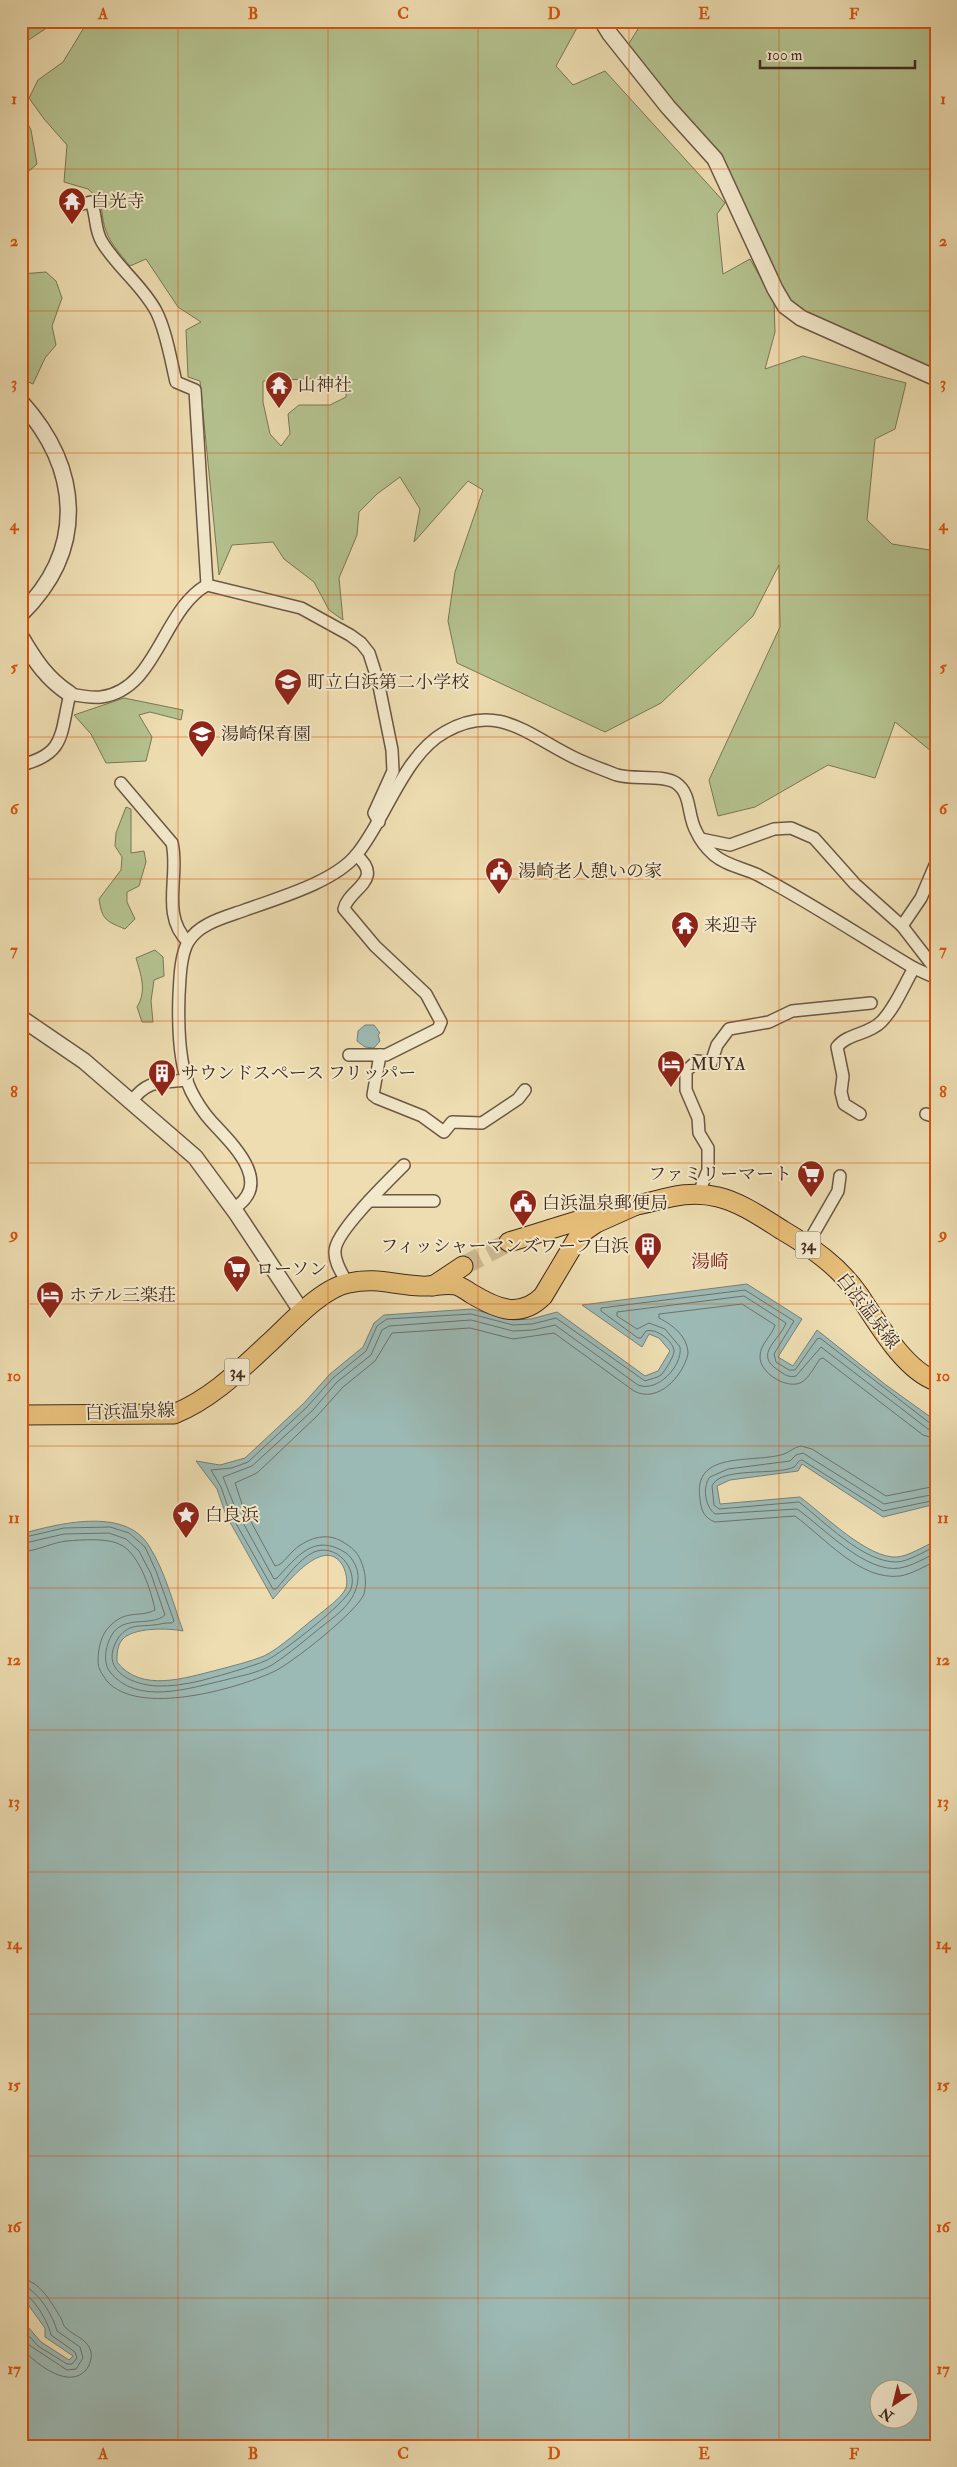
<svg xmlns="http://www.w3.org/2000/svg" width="957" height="2467" font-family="'IM FELL Double Pica','Noto Serif JP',serif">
<rect width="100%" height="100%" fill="#edddb1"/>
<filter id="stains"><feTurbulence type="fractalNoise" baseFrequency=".004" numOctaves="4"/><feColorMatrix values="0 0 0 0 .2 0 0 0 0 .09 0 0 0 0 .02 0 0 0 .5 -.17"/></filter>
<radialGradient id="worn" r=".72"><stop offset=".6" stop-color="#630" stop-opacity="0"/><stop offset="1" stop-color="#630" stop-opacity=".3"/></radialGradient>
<g fill="#b4c28f" stroke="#7a7656" fill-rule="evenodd">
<path d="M21,21H57L21,45Z"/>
<path d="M88,21H577L578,26L556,66L573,85L605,71L725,203L717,214L723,274L750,259L774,301L775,332L765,369L803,356L906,383L895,429L875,439L867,520L892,544L936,551V755L895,722L875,778L828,765L755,807L718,816L709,780L780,627L779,565L753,616L661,703L605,732L457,663L448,621L455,572L483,490L468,481L414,542L420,509L400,477L377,494L359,512L357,535L339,578L343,620L329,610L314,582L284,559L273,542L232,545L219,575L200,381L188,377L186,330L201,322L178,307L146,259L130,266C109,241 103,234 101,201L88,189L64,182L67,145L44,119L29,98L38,80L63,62ZM347,377L346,397L330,405H299L288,414L290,434L281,446L270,434L263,402V381Z"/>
<path d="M643,21H936V371L815,320L789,300L724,166L628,45Z"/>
<path d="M21,111L31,130L37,164L21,178Z"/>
<path d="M46,272L56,281L62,298L52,326L56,345L45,358L33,384L21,379V274Z"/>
<path d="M124,698L183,710L181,720L150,712L139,715L152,737L146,761L106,763L91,734L74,715Z"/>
<path d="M126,807L131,809V853L144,851L146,862L139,886L127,892V902L135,919L125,929C106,921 102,920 99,899L121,870L122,857L115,846L116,833Z"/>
<path d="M155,950L163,957L164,976L154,980L151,1001L153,1022H142L137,1007C147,991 141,975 136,958Z"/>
</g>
<g fill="#9cbab5" stroke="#778079" fill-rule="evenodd">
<path d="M365,1025H374L380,1033L378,1035L380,1041L374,1048L365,1047L357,1041L358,1031Z"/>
<path d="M747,1284L802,1319L778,1357L793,1366L817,1330L886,1385L936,1421V1504L883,1517L802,1464L798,1471L730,1480L717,1486L720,1504L800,1497C823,1514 868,1559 897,1557C909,1556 924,1546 936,1541V2446H21V2337L28,2327L41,2342L69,2360L73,2356L45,2337V2328L21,2295V1534C57,1524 125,1506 149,1546C165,1571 173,1603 183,1631C169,1628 132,1627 122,1640C117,1646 117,1655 117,1662C141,1693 185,1678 217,1670C232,1666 249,1662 264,1656C282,1647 300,1629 316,1617C325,1609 341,1599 346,1588C348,1581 346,1572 343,1566C324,1533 285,1586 273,1599L226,1515L217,1489L196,1461L220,1465L245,1458L304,1403L330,1374L363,1347L374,1323L384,1315L472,1309L513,1320L531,1319L557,1312L645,1376L658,1371L670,1351L659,1338L649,1334L642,1347L582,1305ZM880,2390H910V2420H880Z"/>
</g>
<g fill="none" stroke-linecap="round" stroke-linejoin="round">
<g stroke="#6e726a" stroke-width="1">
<path d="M936,1486L886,1496L812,1449L801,1446C794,1447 790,1452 784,1454C754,1464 692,1449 700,1499C701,1510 704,1518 715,1522L795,1516C824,1537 860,1581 900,1576C912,1574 925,1566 936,1561"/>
<path d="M936,1494L884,1504L803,1453L796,1455L790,1461L728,1469L710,1477C702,1486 705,1507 715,1514L797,1509C823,1527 866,1574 900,1568C912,1566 925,1558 936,1553"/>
<path d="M936,1500L883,1511L802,1460C797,1461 798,1464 794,1467C777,1476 720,1466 712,1486L714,1505L719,1509L799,1502C825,1522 863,1562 896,1562C908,1562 925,1551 936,1546"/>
<path d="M21,1538L64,1528L110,1527L129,1533L145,1547L156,1571L174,1621L172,1623C165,1622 159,1625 153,1625C146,1626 137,1625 130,1628C123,1631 118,1637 115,1644C102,1672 134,1685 157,1686C185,1687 215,1677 242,1669C250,1666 259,1664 267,1660C282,1653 346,1603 351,1589C358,1568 336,1543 314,1552C299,1559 287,1577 276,1589H273L230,1513L221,1487L211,1470L232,1468L248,1462L307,1407L333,1378L366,1351L377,1326L387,1319L471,1314L513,1325L532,1324L556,1318L645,1381C650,1379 657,1378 661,1375C665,1371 675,1355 674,1350C672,1340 656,1328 646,1331L641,1338H638L601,1311V1308L745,1290L794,1321L774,1354L776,1362L789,1370H795L817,1339L820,1338L931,1424L936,1425"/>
<path d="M21,1544L64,1534L109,1533L126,1539L139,1551L151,1574L165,1615C152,1627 126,1615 113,1633C106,1644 102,1661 110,1672C137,1706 190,1688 225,1680C240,1676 258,1673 272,1665C289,1654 305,1640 320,1628C337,1615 356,1602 358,1579C359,1570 353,1558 346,1553C314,1532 297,1557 277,1578L274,1579L236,1510L223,1477L252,1466L312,1411L337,1382L371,1355L382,1330L389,1326L471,1320L513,1331L533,1330L555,1325L638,1385C657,1393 683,1366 680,1347L665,1329L649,1323L637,1329L617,1316V1312L744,1296L786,1323C780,1340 753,1354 778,1370C784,1374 788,1378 796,1376L821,1347L928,1429L936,1431"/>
<path d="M21,1552C37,1551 51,1543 66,1541C82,1540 109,1537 123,1546C140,1557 151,1590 155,1610C140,1618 126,1609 110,1626C101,1634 98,1649 98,1661C98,1669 102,1674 107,1681C138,1717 236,1689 273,1672C291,1664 358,1611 364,1594C367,1582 365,1571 361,1561C357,1551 351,1547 343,1542C326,1531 305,1539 292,1552C287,1557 282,1565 275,1566L243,1507L235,1483L257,1473L317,1416L343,1387L375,1361L392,1333L470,1328L513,1339L554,1333L634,1391C658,1404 683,1376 688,1354C688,1337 673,1325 659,1318V1314L742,1304L775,1325C772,1336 760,1344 760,1356C759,1372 785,1389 800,1383C809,1379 814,1367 820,1359L823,1358L923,1435L936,1439"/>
<path d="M21,2279C40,2280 52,2304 61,2318C63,2322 63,2326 66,2328C74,2336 88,2339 91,2352C92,2358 90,2365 86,2370C69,2389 40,2366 26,2353H21"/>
<path d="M21,2286C37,2287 54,2318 57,2331L80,2347L83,2358L76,2369L67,2370L29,2345H21"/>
<path d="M21,2293C33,2294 49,2324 51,2335L75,2352L77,2358L72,2364H67L38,2346L30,2337L21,2339"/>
</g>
<path stroke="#cab994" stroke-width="19" stroke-dasharray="19 9" stroke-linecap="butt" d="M463,1266L509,1242"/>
<g stroke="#6b5743" stroke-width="14">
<g id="minor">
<path d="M78,205L91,202C97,215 94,229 102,242C117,267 142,285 156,311C166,330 171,361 176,382L195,390L207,585"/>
<path d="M21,765C66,754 60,734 70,694C80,696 91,698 101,697C157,690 162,610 207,585L301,608L350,635L361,643L369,653L378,681L392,750L393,771L374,813L379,822"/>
<path d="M121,783L172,843C180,875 160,915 188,942"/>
<path d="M701,839L730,845L774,829L791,828L814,838L855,884L902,926L936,970"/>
<path d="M902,926L921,898L936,863"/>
<path d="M349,1055H386L438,1029L441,1022L426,994L375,946L344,909C348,889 386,880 356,855"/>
<path d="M380,1055L373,1095L377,1098L422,1116L444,1132L452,1122L482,1123L518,1099L525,1090"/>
<path d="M131,1102C148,1079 160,1083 187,1080"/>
<path d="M860,1114L844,1104L841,1092L843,1076L837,1047C848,1033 868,1035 881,1022C895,1008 904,985 914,968"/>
<path d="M926,1114L936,1117"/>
<path d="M698,1195L708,1170V1148L699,1133L698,1118L686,1090V1071L697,1061L711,1063L717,1045L729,1029L769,1022L792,1011L871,1003"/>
<path d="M369,1201H434"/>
<path d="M233,1209C275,1183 232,1144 211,1121C203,1112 196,1101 191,1091C179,1066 178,1023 179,995C180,979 180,957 188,942C199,923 226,917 245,910C278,898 335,882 357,854C386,818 404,755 445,732C499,701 530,737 577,759C590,765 604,770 617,775C633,780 664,774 676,783C692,794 687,815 696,831C700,840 707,849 714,855C727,866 744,868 758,875C811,903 862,937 914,968L936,978"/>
<path d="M807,1245L838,1191L840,1176"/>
<path d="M347,1283C342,1273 334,1262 335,1251C335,1232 390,1179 404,1165"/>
</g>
</g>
<g stroke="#6b5743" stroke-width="18">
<g id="tertiary">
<path d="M602,21L610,34L668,107L715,159L775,289L785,306L801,318L936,378"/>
<path d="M21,402C81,469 87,549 21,614"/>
<path d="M21,637C35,661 47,679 70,694"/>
<path d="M21,1018L84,1061L195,1157L237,1214L302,1312"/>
</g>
</g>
<g stroke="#402a1e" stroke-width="21">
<g id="primary">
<path d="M509,1242C550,1230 591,1215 633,1206C663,1200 686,1189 718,1197C740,1202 763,1218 782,1230C811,1247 839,1266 859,1295C877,1322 904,1370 936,1381"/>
<path d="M433,1286L463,1266"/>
<path d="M21,1415L174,1414C211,1399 239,1371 268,1344C289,1325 321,1288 349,1283C377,1277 394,1285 421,1286C432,1287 444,1283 455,1285C461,1286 467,1291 472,1294C497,1309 520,1319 543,1296L580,1234L596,1223L634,1206"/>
</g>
</g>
<use href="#minor" stroke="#f3e9cc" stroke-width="11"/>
<use href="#tertiary" stroke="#f3e9cc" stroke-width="15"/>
<use href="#primary" stroke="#e6be78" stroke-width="19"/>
</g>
<path fill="none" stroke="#d7540e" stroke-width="1" stroke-opacity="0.55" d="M178,21V2446M328,21V2446M478,21V2446M629,21V2446M779,21V2446M21,169H936M21,311H936M21,453H936M21,595H936M21,737H936M21,879H936M21,1021H936M21,1163H936M21,1304H936M21,1446H936M21,1588H936M21,1730H936M21,1872H936M21,2014H936M21,2156H936M21,2298H936"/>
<defs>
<g id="temple-pin" transform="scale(1.4375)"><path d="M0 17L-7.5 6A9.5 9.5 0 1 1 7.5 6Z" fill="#8f2418" stroke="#f3e9cc"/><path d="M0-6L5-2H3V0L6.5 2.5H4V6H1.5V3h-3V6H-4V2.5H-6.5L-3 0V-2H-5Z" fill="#fff"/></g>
<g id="school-pin" transform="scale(1.4375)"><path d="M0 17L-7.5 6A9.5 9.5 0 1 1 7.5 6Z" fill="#8f2418" stroke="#f3e9cc"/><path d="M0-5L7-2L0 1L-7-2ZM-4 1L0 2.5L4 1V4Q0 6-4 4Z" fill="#fff"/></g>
<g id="civic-pin" transform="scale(1.4375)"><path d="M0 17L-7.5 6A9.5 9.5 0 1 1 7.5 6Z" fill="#8f2418" stroke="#f3e9cc"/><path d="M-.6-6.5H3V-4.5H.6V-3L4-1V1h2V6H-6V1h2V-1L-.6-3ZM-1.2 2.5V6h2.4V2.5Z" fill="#fff"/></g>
<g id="hotel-pin" transform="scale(1.4375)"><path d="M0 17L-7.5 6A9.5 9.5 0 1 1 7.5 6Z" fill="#8f2418" stroke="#f3e9cc"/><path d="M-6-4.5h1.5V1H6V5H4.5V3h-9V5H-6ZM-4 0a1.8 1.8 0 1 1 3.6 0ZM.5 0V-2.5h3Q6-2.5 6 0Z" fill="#fff"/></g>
<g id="building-pin" transform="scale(1.4375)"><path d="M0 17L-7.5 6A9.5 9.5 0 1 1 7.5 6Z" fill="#8f2418" stroke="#f3e9cc"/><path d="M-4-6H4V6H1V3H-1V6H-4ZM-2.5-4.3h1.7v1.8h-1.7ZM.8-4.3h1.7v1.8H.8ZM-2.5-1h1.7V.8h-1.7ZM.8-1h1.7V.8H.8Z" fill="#fff"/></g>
<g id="supermarket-pin" transform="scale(1.4375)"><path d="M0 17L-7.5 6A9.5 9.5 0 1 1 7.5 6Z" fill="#8f2418" stroke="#f3e9cc"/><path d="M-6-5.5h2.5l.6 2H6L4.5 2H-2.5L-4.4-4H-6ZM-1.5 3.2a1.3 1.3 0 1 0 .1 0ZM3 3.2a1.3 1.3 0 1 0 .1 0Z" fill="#fff"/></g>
<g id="sight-pin" transform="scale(1.4375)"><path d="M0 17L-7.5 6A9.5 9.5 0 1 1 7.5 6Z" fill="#8f2418" stroke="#f3e9cc"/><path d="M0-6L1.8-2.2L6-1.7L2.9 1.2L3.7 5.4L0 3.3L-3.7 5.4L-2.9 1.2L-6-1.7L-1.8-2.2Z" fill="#fff"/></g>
</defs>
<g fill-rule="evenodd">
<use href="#temple-pin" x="72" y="201"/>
<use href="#temple-pin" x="279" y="385"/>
<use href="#school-pin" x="288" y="682"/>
<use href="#school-pin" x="202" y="734"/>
<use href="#civic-pin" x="499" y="871"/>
<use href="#temple-pin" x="685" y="925"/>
<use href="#hotel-pin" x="671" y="1064"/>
<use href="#building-pin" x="162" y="1073"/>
<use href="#supermarket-pin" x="811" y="1174"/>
<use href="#civic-pin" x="523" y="1203"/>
<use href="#building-pin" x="648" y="1246"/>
<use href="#supermarket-pin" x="237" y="1269"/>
<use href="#hotel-pin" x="50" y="1295"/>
<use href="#sight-pin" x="186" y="1515"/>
</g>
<g text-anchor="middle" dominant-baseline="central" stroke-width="4" stroke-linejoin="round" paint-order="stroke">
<g fill="#f3e9cc" stroke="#766352" stroke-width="1">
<rect x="795.5" y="1231.5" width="25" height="27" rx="4"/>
<rect x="224.5" y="1358.5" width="25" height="27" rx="4"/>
</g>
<g font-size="16" font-weight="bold" fill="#402a1e">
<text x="808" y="1245">34</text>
<text x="237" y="1372">34</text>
</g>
<g font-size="18" fill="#402a1e" stroke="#f3e9cc" text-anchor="start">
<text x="91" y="201">白光寺</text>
<text x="298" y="385">山神社</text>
<text x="307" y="682">町立白浜第二小学校</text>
<text x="221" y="734">湯崎保育園</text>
<text x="518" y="871">湯崎老人憩いの家</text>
<text x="704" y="925">来迎寺</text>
<text x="690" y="1064">MUYA</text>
<text x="181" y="1073">サウンドスペース フリッパー</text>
<text x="792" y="1174" text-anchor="end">ファミリーマート</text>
<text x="542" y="1203">白浜温泉郵便局</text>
<text x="629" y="1246" text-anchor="end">フィッシャーマンズワーフ白浜</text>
<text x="256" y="1269">ローソン</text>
<text x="69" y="1295">ホテル三楽荘</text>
<text x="205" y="1515">白良浜</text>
</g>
<g font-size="18" fill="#402a1e" stroke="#f3e9cc">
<text transform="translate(868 1311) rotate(53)">白浜温泉線</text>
<text transform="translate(130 1412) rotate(-2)">白浜温泉線</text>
</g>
<g font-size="19" fill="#7a1f14" stroke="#f3e9cc">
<text x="710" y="1262">湯崎</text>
</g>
</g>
<rect width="957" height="2467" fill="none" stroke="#edddb1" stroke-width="55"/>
<g transform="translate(894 2404) rotate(215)"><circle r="24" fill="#f3e9cc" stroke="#ab9d86"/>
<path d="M0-4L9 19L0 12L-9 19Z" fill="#8f2418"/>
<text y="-8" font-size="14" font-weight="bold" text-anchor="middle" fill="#402a1e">N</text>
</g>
<path d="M760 60v8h155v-8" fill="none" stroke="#402a1e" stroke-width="2.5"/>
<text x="767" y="60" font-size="15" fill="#402a1e" stroke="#f3e9cc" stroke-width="4" paint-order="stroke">100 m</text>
<rect x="28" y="28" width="902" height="2412" fill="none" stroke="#d7540e" stroke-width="2"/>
<g font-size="16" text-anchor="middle" font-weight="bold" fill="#d7540e">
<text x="103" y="19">A</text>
<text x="253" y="19">B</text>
<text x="403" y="19">C</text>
<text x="554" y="19">D</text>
<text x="704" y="19">E</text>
<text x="854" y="19">F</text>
<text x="14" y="104">1</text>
<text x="943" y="104">1</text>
<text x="14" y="246">2</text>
<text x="943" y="246">2</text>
<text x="14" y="388">3</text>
<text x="943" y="388">3</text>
<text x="14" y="530">4</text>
<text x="943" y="530">4</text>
<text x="14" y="672">5</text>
<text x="943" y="672">5</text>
<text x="14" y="814">6</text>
<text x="943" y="814">6</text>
<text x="14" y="955">7</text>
<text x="943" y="955">7</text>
<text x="14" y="1097">8</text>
<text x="943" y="1097">8</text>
<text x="14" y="1239">9</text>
<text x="943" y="1239">9</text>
<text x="14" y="1381">10</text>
<text x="943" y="1381">10</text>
<text x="14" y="1523">11</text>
<text x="943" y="1523">11</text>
<text x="14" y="1665">12</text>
<text x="943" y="1665">12</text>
<text x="14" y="1807">13</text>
<text x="943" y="1807">13</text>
<text x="14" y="1949">14</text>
<text x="943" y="1949">14</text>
<text x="14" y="2090">15</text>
<text x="943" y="2090">15</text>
<text x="14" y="2232">16</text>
<text x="943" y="2232">16</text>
<text x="14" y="2374">17</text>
<text x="943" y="2374">17</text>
<text x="103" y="2459">A</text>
<text x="253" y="2459">B</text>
<text x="403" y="2459">C</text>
<text x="554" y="2459">D</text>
<text x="704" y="2459">E</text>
<text x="854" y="2459">F</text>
</g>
<rect width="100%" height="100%" filter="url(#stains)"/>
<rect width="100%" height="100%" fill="url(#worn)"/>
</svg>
